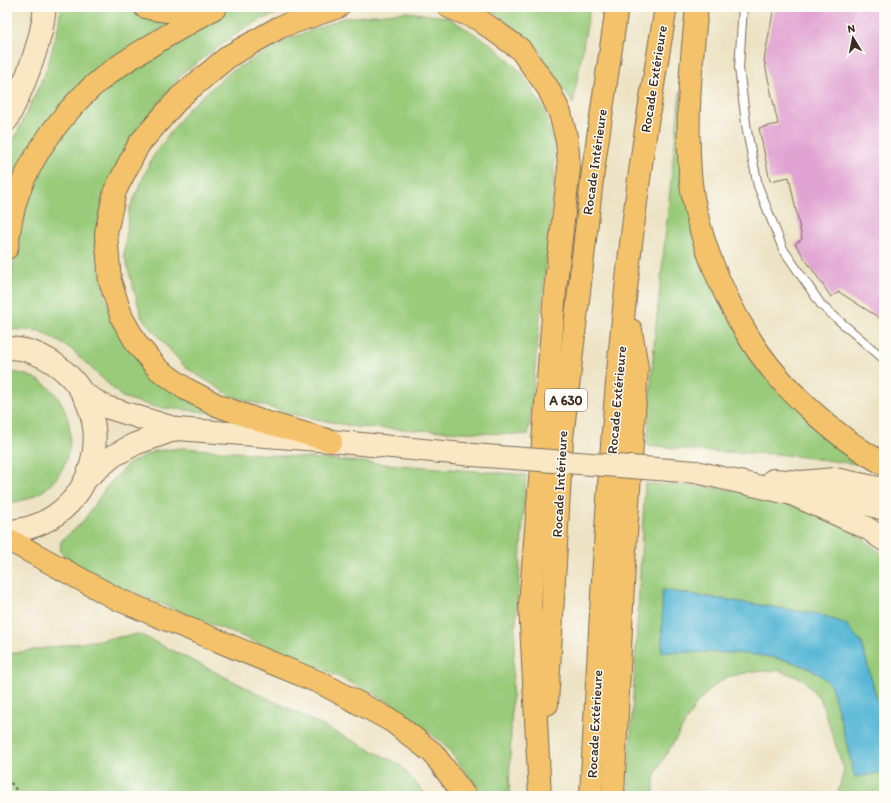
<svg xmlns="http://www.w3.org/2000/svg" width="891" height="803" font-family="Itim,sans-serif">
<rect width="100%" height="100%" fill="#fdfcf7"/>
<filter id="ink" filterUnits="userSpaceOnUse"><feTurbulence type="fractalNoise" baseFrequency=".025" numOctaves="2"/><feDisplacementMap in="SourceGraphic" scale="8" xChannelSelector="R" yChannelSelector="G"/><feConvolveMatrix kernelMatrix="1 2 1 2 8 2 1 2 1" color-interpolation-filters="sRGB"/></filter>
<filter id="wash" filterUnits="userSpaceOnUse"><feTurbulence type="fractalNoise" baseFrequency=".012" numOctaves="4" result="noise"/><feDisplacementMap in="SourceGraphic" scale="16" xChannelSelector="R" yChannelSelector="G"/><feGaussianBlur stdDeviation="0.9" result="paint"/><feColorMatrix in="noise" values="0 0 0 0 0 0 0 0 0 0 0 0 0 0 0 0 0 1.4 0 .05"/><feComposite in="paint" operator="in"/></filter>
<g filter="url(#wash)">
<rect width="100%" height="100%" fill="#ede3c4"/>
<g fill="#99cb7a" stroke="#6a7a4c">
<path d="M61,7H133L174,21L121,54L7,212V155L46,71L58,28Z"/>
<path d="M229,7H292L247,26L184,72L133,134L103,195L95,246L105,297L125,342L224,414L155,407L122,397L70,348L40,331L7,329V301L11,290L16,236L29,185L61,132L101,89L183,34Z"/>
<path d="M484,7H590L573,104L540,52L500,16Z"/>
<path d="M406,12L447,17L494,46L521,72L545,111L554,145V187L528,435L356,427L292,414L231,396L185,367L142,318L124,255L129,210L152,158L188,109L229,73L284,41L343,18Z"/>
<path d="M680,92L684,170L742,338L873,466L778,454L702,451L647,445L653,356Z"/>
<path d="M7,372C90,374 92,497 7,503Z"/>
<path d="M183,448L526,475L513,665L509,796H481L473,781L443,743L392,703L316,666L158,603L91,574L60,552L61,541L82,523L105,489L128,464L154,451Z"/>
<path d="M645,484C672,485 699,485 725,489C775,497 848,520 884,556V726L862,644L846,624L818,614L663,590L662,652C707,653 797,647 829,683C834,689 851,763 855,777L884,772V796H837L844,770L821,700L803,679L778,670L749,672L727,677L712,687L697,703L657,770L654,779V796H629V769Z"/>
<path d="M139,634L399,764L427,796H7V654Z"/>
</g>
<path fill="#57b7d6" stroke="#49707a" d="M662,590L818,614L846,624L862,644L884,726V772L855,777C851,763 834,689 829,683C797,647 707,653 662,652Z"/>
<g id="blocks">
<path fill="#e1a3d2" d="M774,7H884V321L839,292L831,297L795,244L802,239L789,177L770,181L759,128L778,124L764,60Z"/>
</g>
</g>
<g filter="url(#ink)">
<use href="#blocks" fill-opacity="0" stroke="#796b58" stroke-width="1"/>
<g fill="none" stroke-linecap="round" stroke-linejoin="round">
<g stroke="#796b58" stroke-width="10">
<path id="lane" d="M743,7L739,68L747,131L758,186L783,249L822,306L884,359"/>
</g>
<g stroke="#796b58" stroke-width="24">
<g id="secondary">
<path d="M7,120C24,86 41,45 45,7"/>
<path d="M7,348C24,348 41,354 55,364C127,414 95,527 7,531"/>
<path d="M84,394L106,407L177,429L331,441L473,455"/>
<path d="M696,472L792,494L867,528L884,540"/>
<path d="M88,477L113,456L135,444L177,429"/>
<path d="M773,480L801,482L835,479L884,489"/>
<path d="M810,486L833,495L884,509"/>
</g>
</g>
<g stroke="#796b58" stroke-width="24">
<g id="highway">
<path d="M145,7C163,12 178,13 196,7"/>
<path d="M449,7L478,19L520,49L548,88L560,113L567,141L569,168L555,291L530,605L540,796"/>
<path d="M697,7C691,62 686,117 690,173C694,228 721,293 750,339C779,386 836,438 884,464"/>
<path d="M7,248C9,230 12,211 18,194C33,151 69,104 105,76C139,50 179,30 216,7"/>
<path d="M331,441L258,420L219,406L186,389L158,369L137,344L122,318L110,281L106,233L115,191L139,144L180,97L229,56L280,27L338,7"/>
<path d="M7,539L117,599L323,684L392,721L433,753L465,796"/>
<path d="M547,704L562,438L593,171L617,7"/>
<path d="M591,796C602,588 612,379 640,172C647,117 657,62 666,7"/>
<path d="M613,796L624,564L637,368L631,330"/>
</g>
</g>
<path stroke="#796b58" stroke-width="2.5" stroke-dasharray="3 3" stroke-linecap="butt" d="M7,778L21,796"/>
<use href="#lane" stroke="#fff" stroke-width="8"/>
<use href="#secondary" stroke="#fae7c3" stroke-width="22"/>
<use href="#highway" stroke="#f3c26a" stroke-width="22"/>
<g stroke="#796b58" stroke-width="24" stroke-linecap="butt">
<path id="secondary-bridge" d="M473,455L696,472"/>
</g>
<use href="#secondary-bridge" stroke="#fae7c3" stroke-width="22"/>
</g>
</g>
<g text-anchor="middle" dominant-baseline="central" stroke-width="3" stroke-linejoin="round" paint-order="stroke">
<rect fill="#fdfcf7" stroke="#75695f" stroke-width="1" x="545" y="389" width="42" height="22" rx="3"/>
<g font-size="13" font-weight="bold" fill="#3b2a1e">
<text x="566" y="400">A 630</text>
</g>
<g font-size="14" fill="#3b2a1e" stroke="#fdfcf7">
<text transform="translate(654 79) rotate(-81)">Rocade Extérieure</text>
<text transform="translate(595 162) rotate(-82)">Rocade Intérieure</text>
<text transform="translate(617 400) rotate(-85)">Rocade Extérieure</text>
<text transform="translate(560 484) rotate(-87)">Rocade Intérieure</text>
<text transform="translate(595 724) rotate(-87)">Rocade Extérieure</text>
</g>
</g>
<rect width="891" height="803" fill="none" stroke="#fdfcf7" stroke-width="24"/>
<g transform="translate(853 38) rotate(350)" stroke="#fdfcf7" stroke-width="3" paint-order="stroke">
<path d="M0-3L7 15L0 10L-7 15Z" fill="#3b2a1e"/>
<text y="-6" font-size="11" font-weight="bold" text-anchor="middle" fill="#3b2a1e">N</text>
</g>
</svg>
